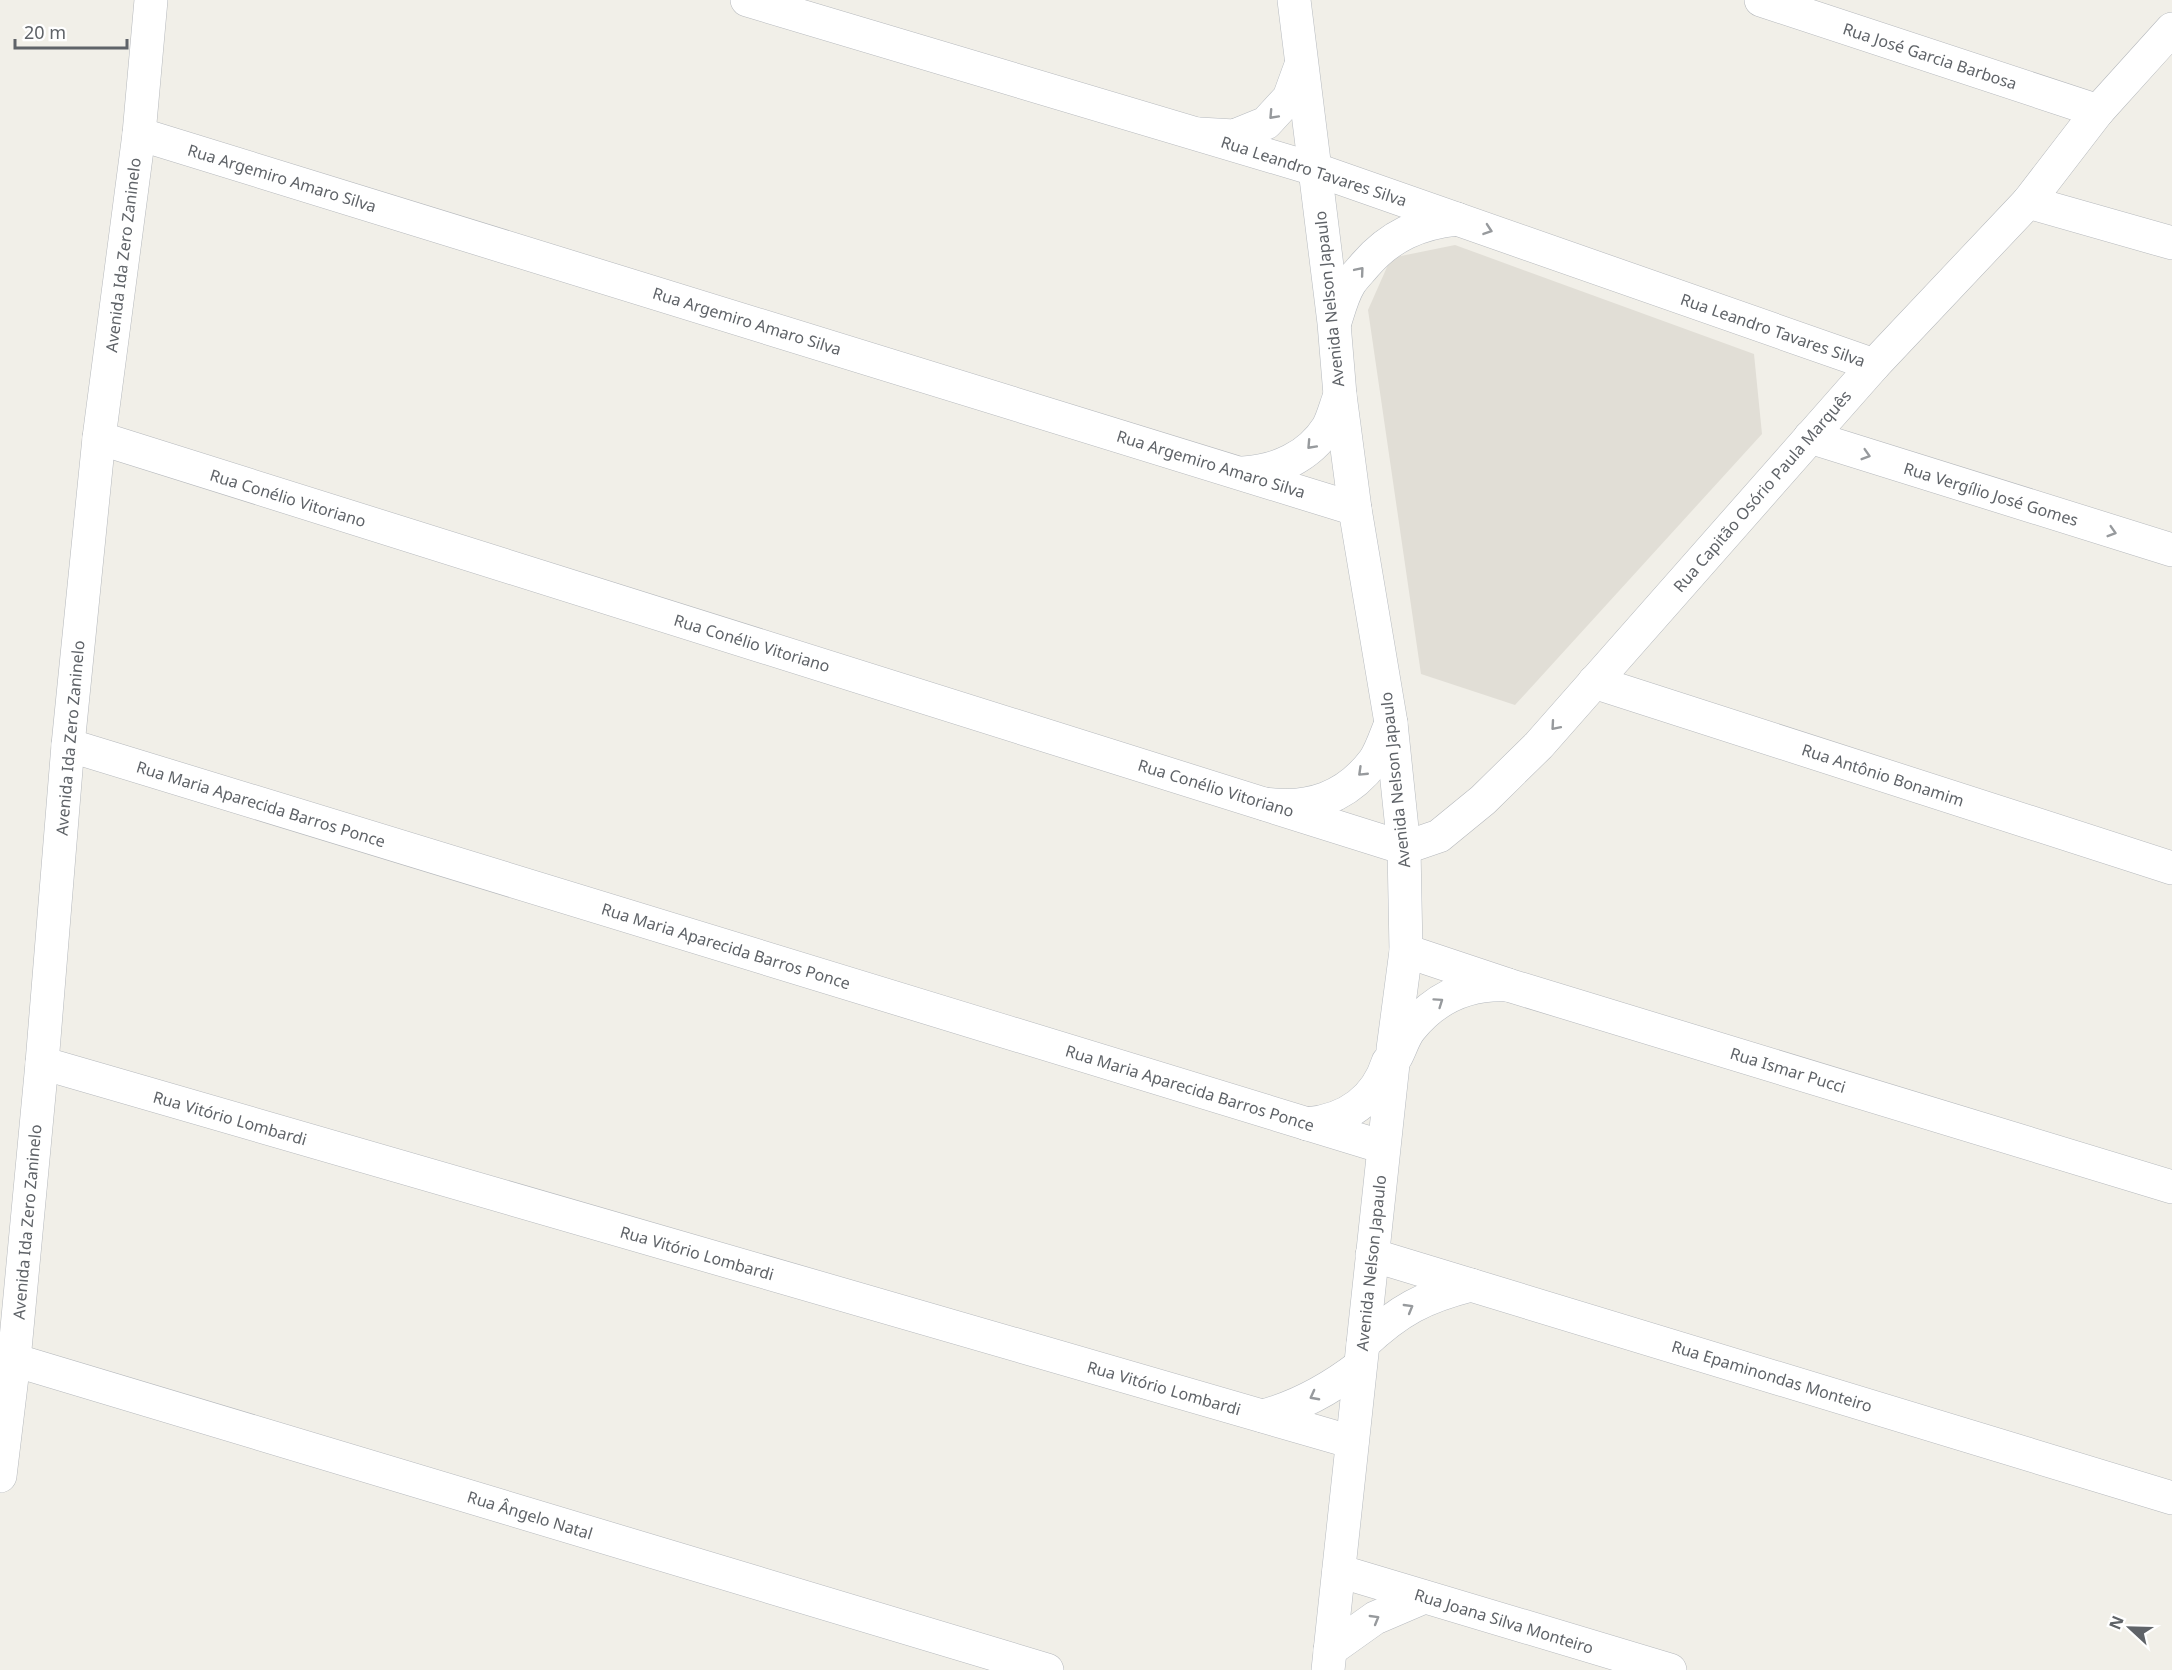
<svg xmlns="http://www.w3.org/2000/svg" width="2172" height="1670" font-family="'Noto Sans',sans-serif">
<rect width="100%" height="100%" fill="#f1efe8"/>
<path fill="#e1ded6" d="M1455,245L1754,354L1762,434L1515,705L1421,674L1368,310L1391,258Z"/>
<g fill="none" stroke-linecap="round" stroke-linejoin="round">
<g stroke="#b5b8bc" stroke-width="34">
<g id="street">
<path d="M747,0L1314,169L1874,365"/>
<path d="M1761,0L2098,111"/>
<path d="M139,134L1355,509"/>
<path d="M2028,202L2172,243"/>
<path d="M1810,437L2172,550"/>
<path d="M99,438L1404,848L1439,836L1483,800L1539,745L1874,365L2028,202L2098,111L2172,29"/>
<path d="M1594,682L2172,868"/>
<path d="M68,745L1383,1147"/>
<path d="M1406,951L1508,985L2172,1187"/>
<path d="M42,1063L1352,1442"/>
<path d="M1372,1255L2172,1498"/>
<path d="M14,1360L1047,1670"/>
<path d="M0,1476L14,1360L42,1063L68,745L99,438L139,134L151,0"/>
<path d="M1339,1571L1670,1670"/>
</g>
</g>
<g stroke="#b6babf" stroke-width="34">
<g id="secondary">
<path d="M1294,0L1334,323L1340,395L1355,509L1391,723L1404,848L1406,951L1393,1049V1064L1328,1670"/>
<path d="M1199,134L1234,136L1266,123L1289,98L1301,65"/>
<path d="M1335,322C1339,309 1343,294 1350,283C1354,277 1360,271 1365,265C1390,236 1419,223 1457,219"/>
<path d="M1243,473C1277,471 1309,457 1328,427C1333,418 1336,405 1340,395"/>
<path d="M1265,804C1309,810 1346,798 1374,761C1381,751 1386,735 1391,723"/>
<path d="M1396,1057C1401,1048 1404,1036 1411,1028C1436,997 1468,983 1508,985"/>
<path d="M1307,1124C1346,1120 1376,1100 1388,1062"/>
<path d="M1363,1344C1399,1310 1424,1297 1471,1285"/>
<path d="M1263,1416C1300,1406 1330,1389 1360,1366"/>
<path d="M1330,1650L1375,1618L1424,1597"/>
</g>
</g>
<use href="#street" stroke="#fff" stroke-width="33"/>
<use href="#secondary" stroke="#fff" stroke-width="33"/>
</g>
<defs><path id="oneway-chevron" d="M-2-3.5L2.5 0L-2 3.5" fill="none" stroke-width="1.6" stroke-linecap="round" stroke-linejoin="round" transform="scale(1.5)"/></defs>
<g stroke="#979a9d">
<use href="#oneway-chevron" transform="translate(1273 115) rotate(133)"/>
<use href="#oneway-chevron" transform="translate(1488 230) rotate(19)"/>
<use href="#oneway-chevron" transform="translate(1360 271) rotate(-50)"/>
<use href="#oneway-chevron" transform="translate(1311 445) rotate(133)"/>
<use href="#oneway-chevron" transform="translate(1866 455) rotate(17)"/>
<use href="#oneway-chevron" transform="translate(2112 532) rotate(17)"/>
<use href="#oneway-chevron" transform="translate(1555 726) rotate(131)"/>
<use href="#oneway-chevron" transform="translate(1362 772) rotate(136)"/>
<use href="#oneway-chevron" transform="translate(1439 1002) rotate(-35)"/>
<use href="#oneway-chevron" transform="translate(1409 1308) rotate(-30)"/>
<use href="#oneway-chevron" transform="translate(1314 1396) rotate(152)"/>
<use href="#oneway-chevron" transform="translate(1375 1619) rotate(-30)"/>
</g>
<g text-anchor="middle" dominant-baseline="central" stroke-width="5" stroke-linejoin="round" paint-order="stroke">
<g font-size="16" fill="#5f6368" stroke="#fff">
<text transform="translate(1930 56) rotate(18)">Rua José Garcia Barbosa</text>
<text transform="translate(1314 171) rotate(18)">Rua Leandro Tavares Silva</text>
<text transform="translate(282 178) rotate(17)">Rua Argemiro Amaro Silva</text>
<text transform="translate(123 255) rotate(-83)">Avenida Ida Zero Zaninelo</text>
<text transform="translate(1329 299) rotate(-96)">Avenida Nelson Japaulo</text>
<text transform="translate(747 321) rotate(17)">Rua Argemiro Amaro Silva</text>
<text transform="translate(1773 330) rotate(19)">Rua Leandro Tavares Silva</text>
<text transform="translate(1211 464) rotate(17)">Rua Argemiro Amaro Silva</text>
<text transform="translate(1762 491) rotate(-49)">Rua Capitão Osório Paula Marquês</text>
<text transform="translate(1991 494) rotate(17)">Rua Vergílio José Gomes</text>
<text transform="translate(288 498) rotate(17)">Rua Conélio Vitoriano</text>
<text transform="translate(752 643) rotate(17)">Rua Conélio Vitoriano</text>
<text transform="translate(70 738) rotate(-85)">Avenida Ida Zero Zaninelo</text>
<text transform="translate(1883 775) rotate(18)">Rua Antônio Bonamim</text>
<text transform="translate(1395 780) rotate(-96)">Avenida Nelson Japaulo</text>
<text transform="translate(1216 788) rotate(17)">Rua Conélio Vitoriano</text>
<text transform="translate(261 804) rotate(17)">Rua Maria Aparecida Barros Ponce</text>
<text transform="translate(726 946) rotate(17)">Rua Maria Aparecida Barros Ponce</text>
<text transform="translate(1788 1070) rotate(17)">Rua Ismar Pucci</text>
<text transform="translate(1190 1088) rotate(17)">Rua Maria Aparecida Barros Ponce</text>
<text transform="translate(230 1118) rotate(16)">Rua Vitório Lombardi</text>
<text transform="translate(27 1222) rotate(-85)">Avenida Ida Zero Zaninelo</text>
<text transform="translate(697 1253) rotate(16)">Rua Vitório Lombardi</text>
<text transform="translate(1371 1263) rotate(-84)">Avenida Nelson Japaulo</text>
<text transform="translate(1772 1376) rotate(17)">Rua Epaminondas Monteiro</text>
<text transform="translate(1164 1388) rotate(16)">Rua Vitório Lombardi</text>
<text transform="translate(530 1515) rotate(17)">Rua Ângelo Natal</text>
<text transform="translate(1504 1621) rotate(17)">Rua Joana Silva Monteiro</text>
</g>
</g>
<g transform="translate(2130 1628) rotate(292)" stroke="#ffffff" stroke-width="4.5" paint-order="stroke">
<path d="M0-4.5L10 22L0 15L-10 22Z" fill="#5f6368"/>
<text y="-9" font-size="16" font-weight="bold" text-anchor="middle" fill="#5f6368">N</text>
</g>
<path d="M15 39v9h112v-9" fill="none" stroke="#5f6368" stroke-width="3"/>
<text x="24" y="39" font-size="18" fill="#5f6368" stroke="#ffffff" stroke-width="4.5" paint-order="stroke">20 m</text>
</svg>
